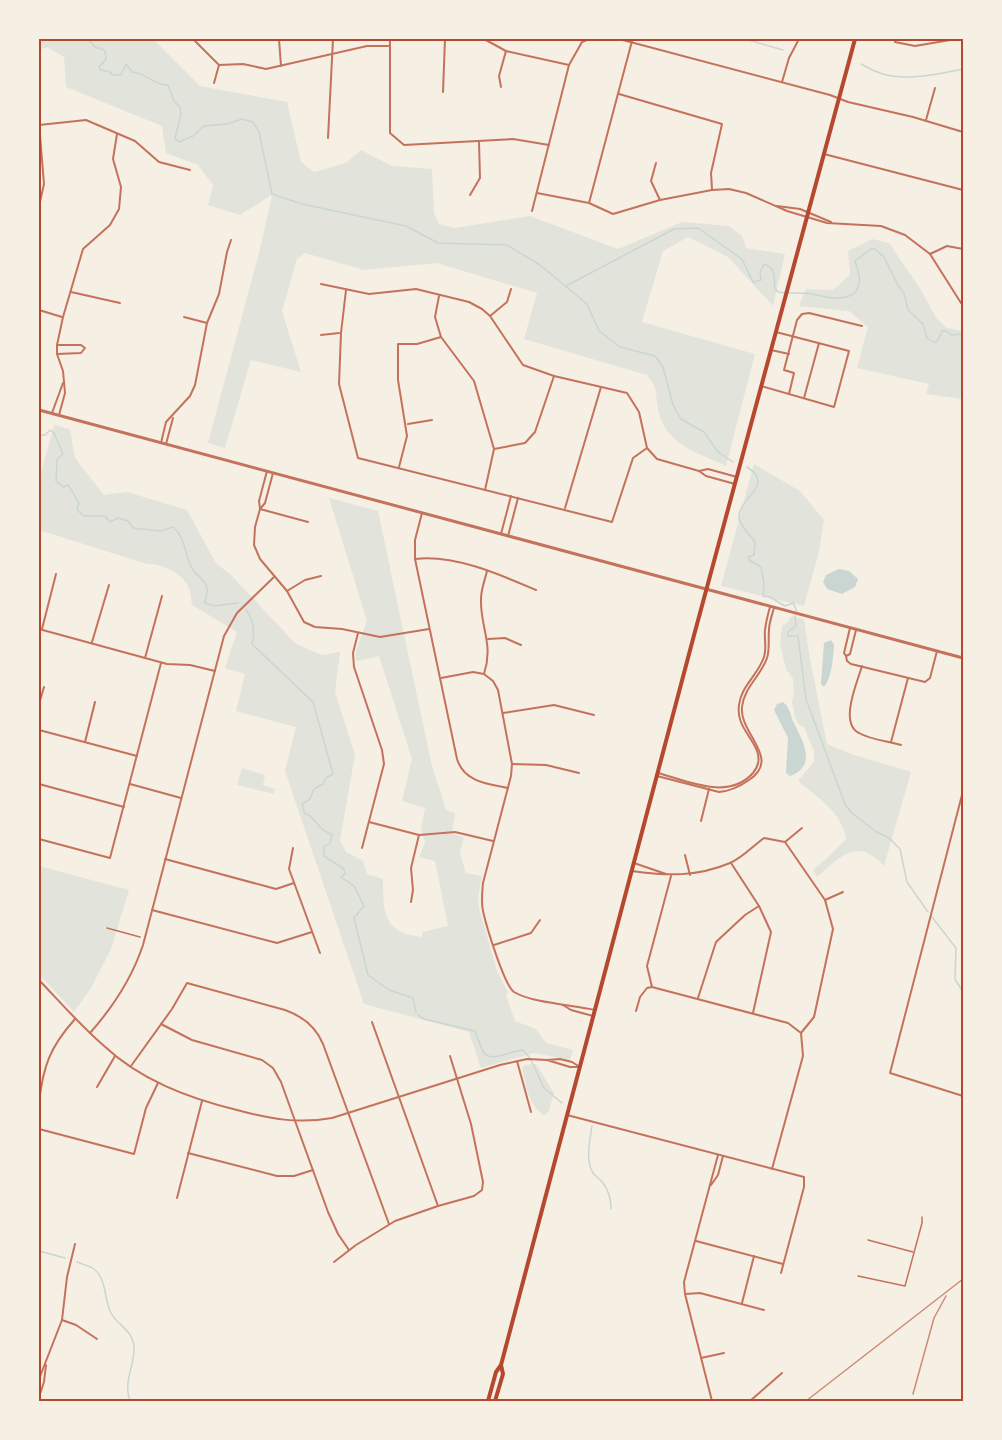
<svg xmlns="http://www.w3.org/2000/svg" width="1002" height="1440" font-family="'Asap Condensed',sans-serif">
<rect width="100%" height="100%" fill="#f6efe4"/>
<g fill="#e2e4dc">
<path d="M39,39H153L200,86L287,102L301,162L314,172L346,163L361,150L392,166L432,169L434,213L439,224L454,228L530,216L618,249L682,222L729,226L742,236L746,248L785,254L773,306L728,257L688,237L663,251L642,322L755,354L726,466C697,452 665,445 658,409C654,390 660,393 647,375L524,339L537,293L437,263L364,270L305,253L297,259L282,311L301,372L251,360L225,448L208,443L260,249L272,195L240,215L208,205L213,185L198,165L166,153L162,126L66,87L64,57L47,47L39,50Z"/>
<path d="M872,239L889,243L919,287L937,319L947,328L963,331V399L926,394L929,384L857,368L868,327L849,311L799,306L806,289L833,290L850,275L848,251Z"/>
<path d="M54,425L70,429L75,458L104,495L127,492L187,510L216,563L231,575L296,644L322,655L340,652L335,692L355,755L340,840L346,852L363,861L367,874L383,879C383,912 383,933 422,937L423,932L448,926L435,861L419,857L425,842L421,829L425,808L402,801L412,759L379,656L357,661L356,660V650L367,621L329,498L378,511L431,762L446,810L455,813L452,834L464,837L460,853L466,873L482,876L478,897L479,908L497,971L508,992L506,996L515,1021L536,1029L546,1043L573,1050L570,1060L534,1053L481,1068L469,1032L364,1004L285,771L296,727L236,711L245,674L225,668L237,632L192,605C191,600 191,591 188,586C180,572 162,564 147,564L39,530V480Z"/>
<path d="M754,464L800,491L824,520L819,551L804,606L721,586Z"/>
<path d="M791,616L804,619L810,659L827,744L854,755L911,772L884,866C857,836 839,858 817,877L813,870L827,858L846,839C842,812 818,798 798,781L814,762V751L804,727L798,724L795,717L792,702L794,693L793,679L786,669L780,644L782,626L788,622Z"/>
<path d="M242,768L265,775L263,785L275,789L274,794L237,785Z"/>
<path d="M39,866L129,890L111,949L91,988L74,1012L39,974Z"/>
<path d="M536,1064L554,1093L549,1111L544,1115C528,1105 526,1085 522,1068L525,1065Z"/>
</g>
<g fill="#c9d6d2">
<path d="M839,569L849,571L858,579L855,587L842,594L827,589L823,582L826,575Z"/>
<path d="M831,640L834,645C833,658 832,677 824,687L821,684L824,643Z"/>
<path d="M783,702C789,707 790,712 792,719C800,737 820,765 790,776L786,773L788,738L774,710L777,704Z"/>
</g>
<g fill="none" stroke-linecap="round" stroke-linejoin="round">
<g stroke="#c9d6d2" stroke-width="1.5">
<path d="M88,39L96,48H101L105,51L106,59L99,67L101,70L110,72L112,75H121L126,64L132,72C146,73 154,85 168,85L174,101L180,107L181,114L175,138L179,142L193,136L204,126L227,124L242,119L253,122L259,132L272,194L302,204L406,226L438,243L507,245L540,265L587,304L599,331L620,347L655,356L663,367L673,405L681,419L704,432L718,452L733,462"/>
<path d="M745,39L783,50"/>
<path d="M861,64C868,68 876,72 883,74C906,81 940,74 963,69"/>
<path d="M566,286L674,229L698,228L742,259L753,282L761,280L760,272L764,264C776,268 774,278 775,288L778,292C790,294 801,292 812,294C830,297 835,302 854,294C863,281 859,274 855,261L871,249H875L884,257L899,287L904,293L908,310L923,324L927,338L933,342H937L942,331H946L952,335L963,334"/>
<path d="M39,435H45L50,430L54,433L63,454L57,459L56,481L63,487L68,485C73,491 74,497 79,503L77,510L84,516H105L110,522L118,518L128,521L133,528L161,531L173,527C187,539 184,556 193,570C197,576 207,581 207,589C208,592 205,599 205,603L214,606L238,603"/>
<path d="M747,467C777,486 737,497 739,519C741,526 751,536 755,542L754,555L748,557L749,560L761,567L764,584L763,596L770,597L785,606L793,603L797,611"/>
<path d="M246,610C254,620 255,632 252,644L313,702L333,774L326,778L323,784L314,789L310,799L302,804L305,814L309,815L323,830L332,835L330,843L324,847V856L344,869L345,874L341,877L354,886L364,906L354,918L368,975L389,990L413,998L416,1012"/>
<path d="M795,616L796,626L788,632V636H798L806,699L845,804L852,813L875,831L889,838L900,849L907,882L928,912"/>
<path d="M932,917L956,948L955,979L963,992"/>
<path d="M418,1015L424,1019L475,1031C478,1038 480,1048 485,1054C494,1062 513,1050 523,1050L530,1058L544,1088L562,1103"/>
<path d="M592,1126C590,1139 585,1161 593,1173C595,1176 600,1179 603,1183C609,1191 611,1199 611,1209"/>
<path d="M39,1251L65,1258"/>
<path d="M77,1262C82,1264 90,1266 94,1269C107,1279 104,1300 111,1313C117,1325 133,1330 134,1347C135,1364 124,1380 129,1398"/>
</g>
<g stroke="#c5725c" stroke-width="1.5">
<path d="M107,928L140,937"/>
<path d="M868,1240L913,1252"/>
<path d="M858,1276L905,1286L922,1223V1217"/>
</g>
<g stroke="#c5725c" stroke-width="2">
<path d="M193,39L219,65L243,64L266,69L367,46H389"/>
<path d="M279,39L281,66"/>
<path d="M390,39V133L404,145L513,139L549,145"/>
<path d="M484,39L506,51L569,65"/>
<path d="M619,39L830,95L848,102L913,117L963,132"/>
<path d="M895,39V42L915,46L956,39"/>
<path d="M782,82L789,58L799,39"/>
<path d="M214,83L219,65"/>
<path d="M501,87L499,76L506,51"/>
<path d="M443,92L445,39"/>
<path d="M619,94L722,124L711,173L712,189"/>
<path d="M926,120L935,88"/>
<path d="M39,123L44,184L39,206"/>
<path d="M39,125L86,120L135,141L159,162L190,170"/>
<path d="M328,138L333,39"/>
<path d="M824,154L963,190"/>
<path d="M656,163L651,181L660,200"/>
<path d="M537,193L589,203L613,214L660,200L712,190L729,189L746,193L787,211L827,223L881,226L905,235L930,254L961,303"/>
<path d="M470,195L480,178L479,142"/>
<path d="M589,203L632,41"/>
<path d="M777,206L800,209L831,222"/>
<path d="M532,211L569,65L582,42L589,39"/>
<path d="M930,254L947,246L963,249"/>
<path d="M321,284L369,294L416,289L469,302L482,309L490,316L523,365L554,376L627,393L639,412L647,448L657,459L699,471L706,476L735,484"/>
<path d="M346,290L341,333L339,384L358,458L612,522L633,458L647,448"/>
<path d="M71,292L120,303"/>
<path d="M439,296L435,317L441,337L474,381L494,449L485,490"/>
<path d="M39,310L62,317"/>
<path d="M490,316L507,302L511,289"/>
<path d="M184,317L207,323"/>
<path d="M321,335L339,333"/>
<path d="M57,345H81L85,348L81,353L57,354"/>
<path d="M771,350L789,354"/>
<path d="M761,386L834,407L849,351L776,332"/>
<path d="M789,394L794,373L784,370L797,320L802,314L809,313L862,326"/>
<path d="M804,398L819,343"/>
<path d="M52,413L63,383"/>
<path d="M59,415L65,393L63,371L57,354V345L63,317L83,249L110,225L119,209L121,187L113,159L117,134"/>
<path d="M408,424L432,420"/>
<path d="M161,443L166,422L190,396L195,385L207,323L219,294L227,252L231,240"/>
<path d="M166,444L173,418"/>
<path d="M494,449L525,443L535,432L554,376"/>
<path d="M399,467L407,436L398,380V344H417L441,337"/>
<path d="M699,471L708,469L737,477"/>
<path d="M273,473L265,503L260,509L255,527L254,545L260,559L287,591L304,622L315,627L342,629L380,637L429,629"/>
<path d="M565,508L601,387"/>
<path d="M260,509L308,522"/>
<path d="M260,509L259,501L267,471"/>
<path d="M422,513L415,540V559L457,759C464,782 488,784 508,788"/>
<path d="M501,534L511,496"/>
<path d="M508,536L518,498"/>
<path d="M415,559C454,554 501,575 536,590"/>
<path d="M487,571C485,580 481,589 481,599C480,627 494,644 484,674L493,681L498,690L512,764L511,776L483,883C482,893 481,902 483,911C486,925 504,985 514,992C532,1003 573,1005 595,1010"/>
<path d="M287,591L305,580L321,576"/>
<path d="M850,628L844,653L846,656L850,654L856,630"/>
<path d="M39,629L167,664L190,665L215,671"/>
<path d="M42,629L56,574"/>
<path d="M358,633L353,653L354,667L382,750L384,764L362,848"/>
<path d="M488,639L505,638L521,645"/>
<path d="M92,642L109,585"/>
<path d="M846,656L847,661L851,664L925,682L930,678L937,651"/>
<path d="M145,658L162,596"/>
<path d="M862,666C857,683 839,723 859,733C871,740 888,741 901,745"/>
<path d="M441,678L473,672L484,674"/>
<path d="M39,704L44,687"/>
<path d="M503,713L554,705L594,715"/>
<path d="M39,730L137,756"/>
<path d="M85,742L95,702"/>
<path d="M891,742L908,678"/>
<path d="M512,764L546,765L579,773"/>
<path d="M658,773C688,781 728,801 753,773C758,767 760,759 757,751C751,735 736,725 739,705C741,686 758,675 764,657C767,648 764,639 765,630C766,622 768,614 770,607"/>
<path d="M657,776L719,792C731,791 739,787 749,780C782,758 739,734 742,707C744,687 761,676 767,658C770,649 768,640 769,630C769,623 772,615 774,608"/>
<path d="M39,784L124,807"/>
<path d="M130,784L181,798"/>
<path d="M963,791L890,1073L963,1096"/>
<path d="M701,821L709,789"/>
<path d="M369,822L419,835L455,832L493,841"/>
<path d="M39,839L110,858L161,663"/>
<path d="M785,842L802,828"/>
<path d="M293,848L289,869L320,953"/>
<path d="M685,855L690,875"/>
<path d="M165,859L276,889L294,883"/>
<path d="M634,863L666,874"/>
<path d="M731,863L759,906L771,932L753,1013"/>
<path d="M632,871C666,876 697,877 730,863C742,858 753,846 764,838L785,842L825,900L833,929L814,1017L801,1033L803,1056L772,1169"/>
<path d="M825,900L843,892"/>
<path d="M411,902L413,890L411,868L419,835"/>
<path d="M152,910L277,943L312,932"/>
<path d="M494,945L531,933L540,920"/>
<path d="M39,980C60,1002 80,1025 103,1045C140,1080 188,1098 237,1110C270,1119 298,1124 332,1118L500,1065L527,1059L547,1060"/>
<path d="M652,987L788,1023L801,1033"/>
<path d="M698,998L716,942L745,915L759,906"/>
<path d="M563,1005L571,1010L593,1016"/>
<path d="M636,1011L640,997L647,988L652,987L647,966L671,876"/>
<path d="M372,1022L438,1206"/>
<path d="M161,1024L192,1040L262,1060L273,1068L281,1082L328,1212L338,1234L349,1250"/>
<path d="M90,1033C113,1007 132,978 143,945L224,636L237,613L274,577"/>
<path d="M560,1059L572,1062L580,1067H570L547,1060Z"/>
<path d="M517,1061L531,1112"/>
<path d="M131,1066L172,1009L187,983L285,1010C302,1016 316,1027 323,1044L389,1224"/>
<path d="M97,1087L115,1056"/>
<path d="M39,1103C43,1066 50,1047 75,1019"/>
<path d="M567,1115L804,1177V1187L781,1273"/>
<path d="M39,1129L134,1154L146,1108L158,1083"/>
<path d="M188,1153L277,1176H294L313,1170"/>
<path d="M711,1185L718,1175L723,1156"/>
<path d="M177,1198L202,1101"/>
<path d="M696,1241L783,1264"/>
<path d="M334,1262L356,1245L395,1221L438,1206L474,1196L482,1190L483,1182L471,1124L450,1056"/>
<path d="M685,1294L700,1293L764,1310"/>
<path d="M742,1303L754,1256"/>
<path d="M62,1320L76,1325L97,1339"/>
<path d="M701,1358L724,1353"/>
<path d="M39,1379L62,1320L67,1277L75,1244"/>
<path d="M39,1397L44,1382L46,1365"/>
<path d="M712,1401L685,1294L684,1282L718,1155"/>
<path d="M750,1401L782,1373"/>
</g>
<path stroke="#c5725c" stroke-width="3" d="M39,410L963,658"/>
<g stroke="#b5482f" stroke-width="4">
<path d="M488,1401L496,1372L501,1365L693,639L855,39"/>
<path d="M495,1401L503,1374L501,1365"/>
</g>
<g stroke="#cf8b77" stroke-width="1.5">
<path d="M913,1394L934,1318L946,1296"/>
<path d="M806,1401L963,1279"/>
</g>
</g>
<rect width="1002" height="1440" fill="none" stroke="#f6efe4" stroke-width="81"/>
<rect x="40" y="40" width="922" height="1360" fill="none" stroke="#b5482f" stroke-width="2"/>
</svg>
